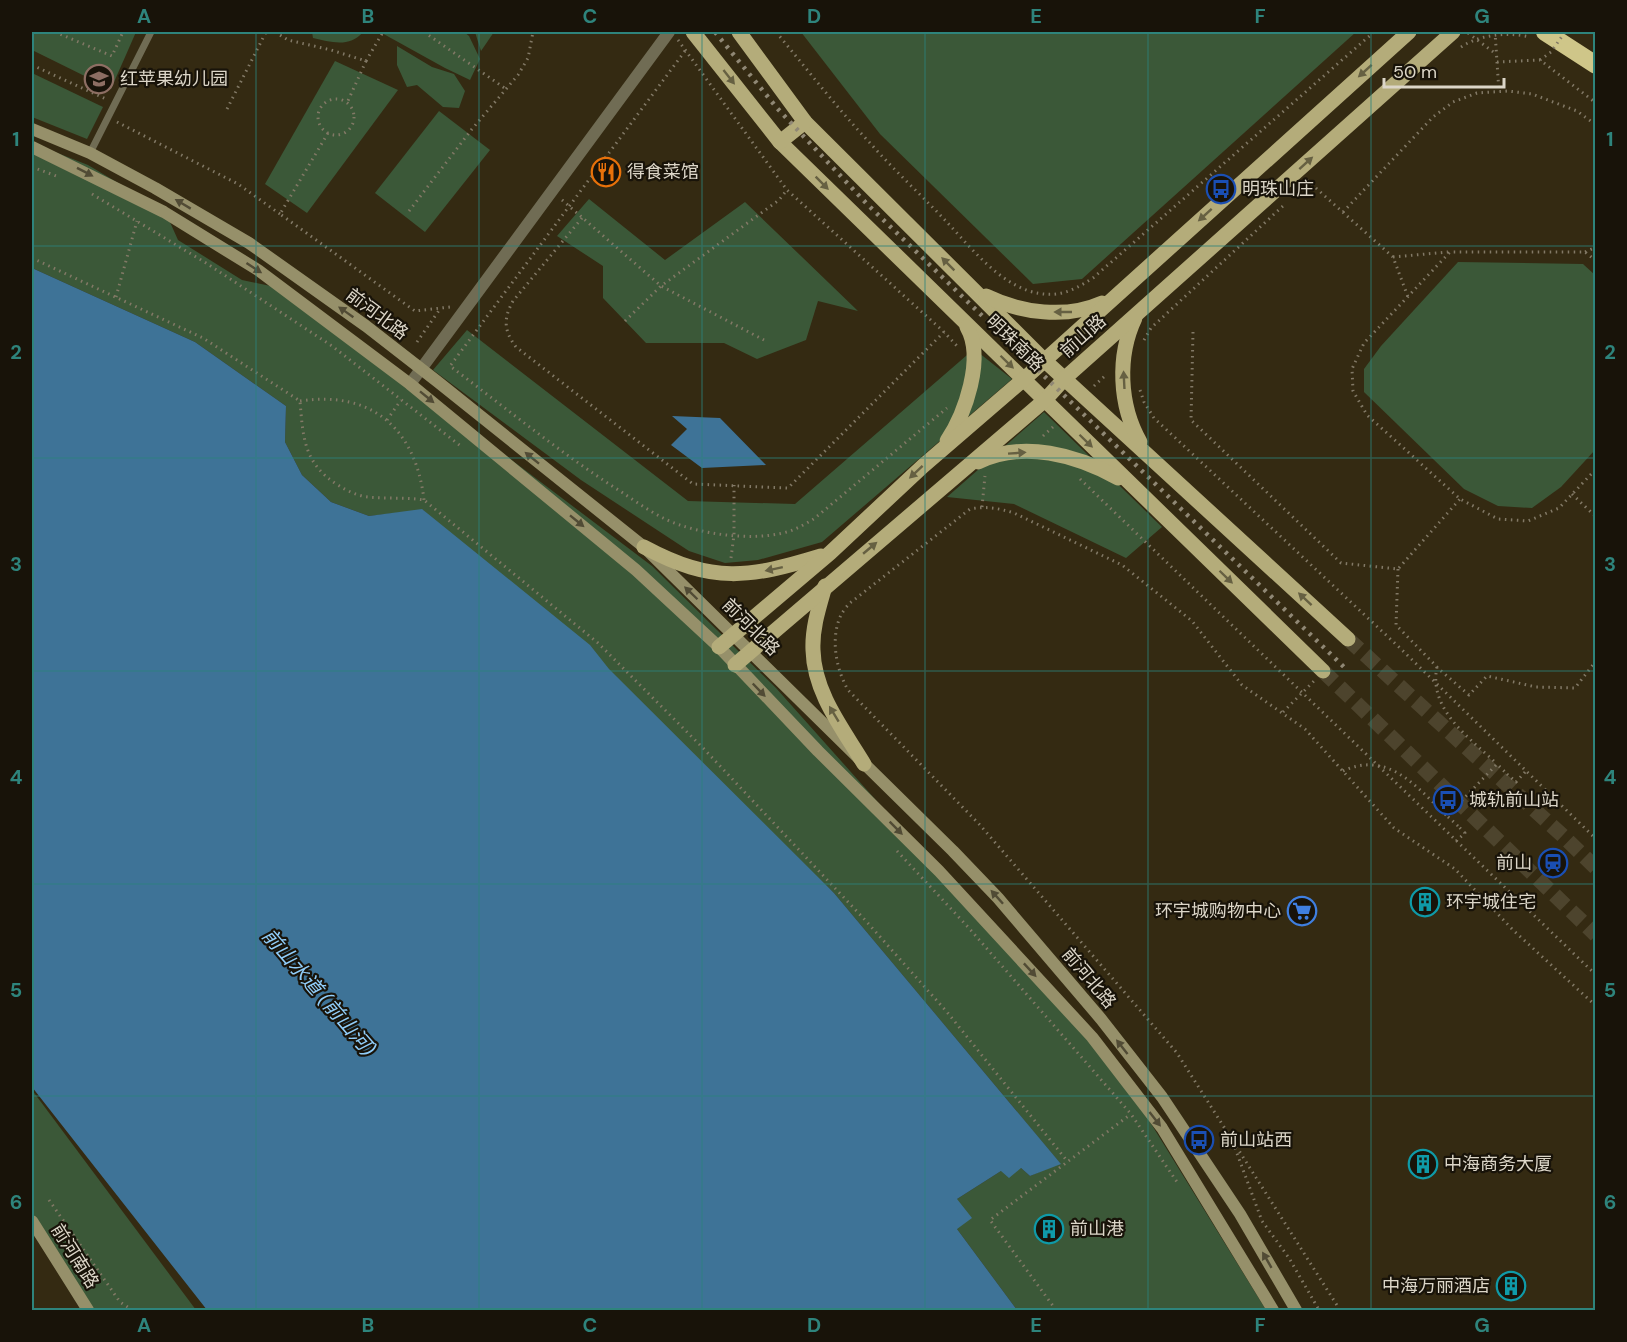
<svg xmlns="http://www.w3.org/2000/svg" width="1627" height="1342" font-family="'DM Sans','Noto Sans SC',sans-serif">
<rect width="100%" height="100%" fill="#342a12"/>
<g fill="#3b5838">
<path d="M32,32H136L111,89L32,50Z"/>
<path d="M312,32H363C350,48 330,42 313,38Z"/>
<path d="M380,32H464L469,36L480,59L470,80L445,68Z"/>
<path d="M475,32H494L481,51Z"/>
<path d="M801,32H1356L1082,279L1033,284L880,134Z"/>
<path d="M397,46L432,67L454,74L465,91L459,108L443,107L417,85L407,87L397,65Z"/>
<path d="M335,61L398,90L307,213L265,184Z"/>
<path d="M32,73L103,107L87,139L32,117Z"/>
<path d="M439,111L490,150L425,232L375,193Z"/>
<path d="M32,143L88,165L165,211L178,240L242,280L285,289L652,566L776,688L1121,1075L1266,1310H1017L957,1229V1199L1001,1171L1021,1168L1030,1176L1060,1163L834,893L423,510L369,516L331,502L302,475L285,442L286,406L195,342L32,268Z"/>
<path d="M589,199L665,260L745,202L858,311L818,301L806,340L757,359L724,343H646L603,298V266L557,236Z"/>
<path d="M1458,262L1583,264L1595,275V450L1561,487L1532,508L1498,506L1464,489L1364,392V369L1381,346Z"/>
<path d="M467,330L688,501L795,504L974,349L1012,379L822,542L758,560L725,563L689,551L581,480L433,370Z"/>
<path d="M1044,412L1162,527L1126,558L1014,504L947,497Z"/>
<path d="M32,1090L196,1310H87L32,1233Z"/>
</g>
<g fill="#3e7397">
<path d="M32,268L195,342L286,406L285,442L302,475L331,502L369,516L422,509L590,645L609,669L834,893L1061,1164L1030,1176L1021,1168L1009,1178L1001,1171L957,1199L972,1218L957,1229L1017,1310H207L32,1087Z"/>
<path d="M672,416L720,418L766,465L702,468L671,445L687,429Z"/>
</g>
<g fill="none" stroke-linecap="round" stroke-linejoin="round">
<g stroke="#4d442d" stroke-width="15" stroke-dasharray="15 8" stroke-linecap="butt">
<path d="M1348,639L1563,836L1596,868"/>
<path d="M1323,671L1596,935"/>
</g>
<g stroke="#827966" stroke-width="3" stroke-dasharray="1.5 4.5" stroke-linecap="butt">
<path d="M55,32L112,56L123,32"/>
<path d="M275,32L288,40L331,50L366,61L347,103"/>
<path d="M424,32L506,89"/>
<path d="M776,32C807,69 837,108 870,143C893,169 919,193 943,218C968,244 994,279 1029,291C1056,299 1071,292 1093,278L1374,32"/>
<path d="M1495,32L1499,92"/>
<path d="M1468,33L1496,54"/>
<path d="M678,40L787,190L944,332L957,346"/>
<path d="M1461,47C1481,34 1508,32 1530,37"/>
<path d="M685,51L450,366C507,409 563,455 623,493C641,505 662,520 683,526C714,536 765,542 795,529C802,526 809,522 815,518L947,408"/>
<path d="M366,61L383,32"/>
<path d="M1497,62L1540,60L1596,103"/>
<path d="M32,65L106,99"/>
<circle cx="336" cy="117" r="18"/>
<path d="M227,109L266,32"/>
<path d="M117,122L238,184L280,214"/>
<path d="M328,133L280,214L415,311L450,307"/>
<path d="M32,167L59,177"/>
<path d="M1307,180L1393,257L1408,297"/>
<path d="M92,194L206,263L332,346L462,447"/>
<path d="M562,200L661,286L764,340"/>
<path d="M409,211L472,129L518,75L528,58L533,32"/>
<path d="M1343,212L1433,117L1453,102L1477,93L1508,91L1532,94L1577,111L1596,125"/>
<path d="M582,218L513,301C503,319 504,331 516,347L693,484L788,488L944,332"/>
<path d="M1585,252L1596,247"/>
<path d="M1393,257L1448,252"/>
<path d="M32,258L203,338L300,401C303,438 304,464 338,485C347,491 358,496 368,497C387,499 405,497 424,500L598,643L704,749L866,921L947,1012L1068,1162"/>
<path d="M1596,261L1585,252H1450L1364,343L1352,369L1353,391L1367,415L1460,499L1498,519L1528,521L1559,508L1596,469"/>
<path d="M116,297L137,221"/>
<path d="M625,321L661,286L779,200L787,190"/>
<path d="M1193,332L1191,420L1341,563L1398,569L1460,499"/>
<path d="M1144,340L1151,328L1284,205"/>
<path d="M417,342L440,309"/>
<path d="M1094,386L1107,374"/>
<path d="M1140,390L1144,402L1154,418L1401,649L1596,839"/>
<path d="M300,401C373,390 416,430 424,500"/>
<path d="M387,420L401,400"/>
<path d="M1043,436L1053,427"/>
<path d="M1080,479L1596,975"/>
<path d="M1572,494L1596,517"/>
<path d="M982,507L985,476"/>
<path d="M731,558L734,535V485"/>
<path d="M1398,569L1396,625L1440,670L1469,695L1487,676L1536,687L1575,688L1596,661"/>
<path d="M1437,667C1428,710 1470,738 1497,764"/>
<path d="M1283,712L1314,681"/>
<path d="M1343,771C1388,750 1417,787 1447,816"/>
<path d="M1507,774L1516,782L1526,771"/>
<path d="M1456,841L1465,833L1458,826"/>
<path d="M897,851L968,927L1131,1114L1177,1182"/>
<path d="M1235,1148L1262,1221L1289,1258L1319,1310"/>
<path d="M49,1200L120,1302L132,1310"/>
<path d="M1056,1310L990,1220L1131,1114"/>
<path d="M1340,1310L1177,1053L980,825L848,690C836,669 830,638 841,615C843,611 847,606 850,603L970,509C986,506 998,508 1014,513L1122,565L1192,621L1242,685L1305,729L1394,828L1455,869L1513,930L1596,1006"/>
</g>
<path stroke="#706c54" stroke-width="7" d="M90,153L151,32"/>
<path stroke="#706c54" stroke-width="12" d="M410,384L669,32"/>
<g stroke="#96906a" stroke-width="12">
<path d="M32,129L90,153L155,188L249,243L366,326L438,382L644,547L953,851L998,898L1101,1019L1162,1097L1240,1214L1296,1310"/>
<path d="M32,147L164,212L258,270L410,384L636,570L719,647L818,751L939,871L1092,1037L1162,1128L1273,1310"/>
<path d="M32,1221L88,1310"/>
</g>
<g stroke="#b4ac7a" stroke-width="15">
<path d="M693,32L780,142L1323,671"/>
<path d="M739,32L805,122L1044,360L1348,639"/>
<path d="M780,142L805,122"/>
<path d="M986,296C1021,313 1066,319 1102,303"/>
<path d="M1135,318C1117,356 1119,405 1140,442"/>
<path d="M947,441C965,414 985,358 967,327"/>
<path d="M978,462C1023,440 1077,455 1118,478"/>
<path d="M644,547C713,584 749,578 821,556"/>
<path d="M825,586C819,607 812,628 813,650C814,693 843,729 864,764"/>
<path d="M719,647L830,553L923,466L1024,379L1409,32"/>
<path d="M735,665L1045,400L1065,378L1453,32"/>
</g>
<path stroke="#cfc689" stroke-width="18" d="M1545,32L1596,65"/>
<path stroke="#908875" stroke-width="4.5" stroke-dasharray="3 6" stroke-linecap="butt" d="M715,32L777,108L866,203L1347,670"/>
<g stroke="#827966" stroke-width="3" stroke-dasharray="1.5 4.5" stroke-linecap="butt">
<path d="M1540,60L1551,52L1565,32"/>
<path d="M1458,826L1447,816L1497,764L1507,774"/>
</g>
</g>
<defs><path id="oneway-solid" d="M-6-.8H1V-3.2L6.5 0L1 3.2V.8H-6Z" transform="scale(1.5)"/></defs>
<g fill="#666042">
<use href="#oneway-solid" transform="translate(1365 71) rotate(138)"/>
<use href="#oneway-solid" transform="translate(729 77) rotate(52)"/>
<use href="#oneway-solid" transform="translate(1306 163) rotate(-42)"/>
<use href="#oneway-solid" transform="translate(822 183) rotate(45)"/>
<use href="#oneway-solid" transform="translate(1205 215) rotate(138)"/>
<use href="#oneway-solid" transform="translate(948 264) rotate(-135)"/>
<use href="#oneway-solid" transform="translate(1063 312) rotate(180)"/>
<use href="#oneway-solid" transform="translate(1007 362) rotate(44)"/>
<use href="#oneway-solid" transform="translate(1124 380) rotate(-93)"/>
<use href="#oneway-solid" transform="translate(1086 441) rotate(44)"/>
<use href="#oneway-solid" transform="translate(1017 453) rotate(-4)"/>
<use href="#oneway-solid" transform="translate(916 472) rotate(137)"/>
<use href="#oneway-solid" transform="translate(870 548) rotate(-40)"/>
<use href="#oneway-solid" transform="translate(774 569) rotate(168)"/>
<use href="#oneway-solid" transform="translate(1226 577) rotate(44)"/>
<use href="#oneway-solid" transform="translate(1305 599) rotate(-137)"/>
<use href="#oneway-solid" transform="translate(834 714) rotate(-121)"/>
</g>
<g fill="#514b35">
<use href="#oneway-solid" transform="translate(85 172) rotate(27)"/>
<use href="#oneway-solid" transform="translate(183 204) rotate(-149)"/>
<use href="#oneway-solid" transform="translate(254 268) rotate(33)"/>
<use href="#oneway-solid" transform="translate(346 312) rotate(-145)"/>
<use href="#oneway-solid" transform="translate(427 397) rotate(39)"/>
<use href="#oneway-solid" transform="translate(532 458) rotate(-141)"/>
<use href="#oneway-solid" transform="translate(577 521) rotate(39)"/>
<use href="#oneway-solid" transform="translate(691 593) rotate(-136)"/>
<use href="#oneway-solid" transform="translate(759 690) rotate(46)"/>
<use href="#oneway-solid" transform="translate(896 828) rotate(45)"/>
<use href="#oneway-solid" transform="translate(997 897) rotate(-132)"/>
<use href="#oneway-solid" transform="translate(1030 970) rotate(47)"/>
<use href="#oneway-solid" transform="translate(1122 1047) rotate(-128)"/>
<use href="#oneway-solid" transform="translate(1155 1119) rotate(52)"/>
<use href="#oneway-solid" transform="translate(1267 1260) rotate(-120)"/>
</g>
<path fill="none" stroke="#2e847c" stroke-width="1.5" stroke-opacity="0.55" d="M256,32V1310M479,32V1310M702,32V1310M925,32V1310M1148,32V1310M1371,32V1310M32,246H1596M32,458H1596M32,671H1596M32,884H1596M32,1096H1596"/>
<defs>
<g id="school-ring" transform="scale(1.5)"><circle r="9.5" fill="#181309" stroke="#8d6e63" stroke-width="1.5"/><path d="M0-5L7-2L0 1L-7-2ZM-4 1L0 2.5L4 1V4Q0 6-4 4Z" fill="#8d6e63"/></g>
<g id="restaurant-ring" transform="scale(1.5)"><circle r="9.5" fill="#181309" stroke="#e8710a" stroke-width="1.5"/><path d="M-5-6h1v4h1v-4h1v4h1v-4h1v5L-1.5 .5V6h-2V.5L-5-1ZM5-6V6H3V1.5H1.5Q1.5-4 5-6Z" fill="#e8710a"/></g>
<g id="bus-ring" transform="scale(1.5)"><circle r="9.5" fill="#181309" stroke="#1a4fb4" stroke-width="1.5"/><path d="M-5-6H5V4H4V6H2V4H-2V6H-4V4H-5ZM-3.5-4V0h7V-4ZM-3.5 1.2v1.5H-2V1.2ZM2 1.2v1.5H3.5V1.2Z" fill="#1a4fb4"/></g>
<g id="station-ring" transform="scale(1.5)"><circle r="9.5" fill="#181309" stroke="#1a4fb4" stroke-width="1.5"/><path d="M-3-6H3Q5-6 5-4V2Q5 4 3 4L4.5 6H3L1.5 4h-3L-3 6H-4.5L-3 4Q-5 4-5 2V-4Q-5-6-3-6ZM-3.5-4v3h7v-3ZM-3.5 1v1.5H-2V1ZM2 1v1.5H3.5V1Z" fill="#1a4fb4"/></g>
<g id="building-ring" transform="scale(1.5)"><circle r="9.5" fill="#181309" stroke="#0f9aa8" stroke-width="1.5"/><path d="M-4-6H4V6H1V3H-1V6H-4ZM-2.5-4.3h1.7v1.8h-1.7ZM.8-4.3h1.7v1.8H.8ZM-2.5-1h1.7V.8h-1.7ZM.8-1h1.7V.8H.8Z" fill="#0f9aa8"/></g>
<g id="supermarket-ring" transform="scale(1.5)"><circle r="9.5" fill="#181309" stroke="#3f7fe0" stroke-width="1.5"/><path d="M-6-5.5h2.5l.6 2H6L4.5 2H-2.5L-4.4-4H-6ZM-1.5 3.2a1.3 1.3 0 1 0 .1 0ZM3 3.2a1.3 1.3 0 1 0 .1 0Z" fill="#3f7fe0"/></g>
</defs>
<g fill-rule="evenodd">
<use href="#school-ring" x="99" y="79"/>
<use href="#restaurant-ring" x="606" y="172"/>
<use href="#bus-ring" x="1221" y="189"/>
<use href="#bus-ring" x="1448" y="800"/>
<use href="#station-ring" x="1553" y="863"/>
<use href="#building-ring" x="1425" y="902"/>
<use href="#supermarket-ring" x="1302" y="911"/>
<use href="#bus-ring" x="1199" y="1140"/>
<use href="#building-ring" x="1423" y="1164"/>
<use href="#building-ring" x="1049" y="1229"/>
<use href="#building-ring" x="1511" y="1286"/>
</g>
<g text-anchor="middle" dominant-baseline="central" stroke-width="4.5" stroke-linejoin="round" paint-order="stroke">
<g font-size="18" fill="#dcd6c8" stroke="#181309" text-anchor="start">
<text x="120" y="79">红苹果幼儿园</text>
<text x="627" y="172">得食菜馆</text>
<text x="1242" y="189">明珠山庄</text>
<text x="1469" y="800">城轨前山站</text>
<text x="1532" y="863" text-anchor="end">前山</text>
<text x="1446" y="902">环宇城住宅</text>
<text x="1281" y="911" text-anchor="end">环宇城购物中心</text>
<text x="1220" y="1140">前山站西</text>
<text x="1444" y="1164">中海商务大厦</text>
<text x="1070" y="1229">前山港</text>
<text x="1490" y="1286" text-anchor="end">中海万丽酒店</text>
</g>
<g font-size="18" fill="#dcd6c8" stroke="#181309">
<text transform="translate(377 314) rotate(37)">前河北路</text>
<text transform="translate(1083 336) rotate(-42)">前山路</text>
<text transform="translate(1015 343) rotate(44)">明珠南路</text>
<text transform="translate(751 627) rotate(45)">前河北路</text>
<text transform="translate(1089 978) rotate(50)">前河北路</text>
<text transform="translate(75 1256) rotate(58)">前河南路</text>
</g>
<g font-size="20" font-style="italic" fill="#91cefa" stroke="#181309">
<text transform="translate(319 992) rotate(49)">前山水道 (前山河)</text>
</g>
</g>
<rect width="1627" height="1342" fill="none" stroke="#181309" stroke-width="66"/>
<path d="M1384 78v9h120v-9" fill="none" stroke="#dcd6c8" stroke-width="3"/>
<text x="1393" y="78" font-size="18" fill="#dcd6c8" stroke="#181309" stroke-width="4.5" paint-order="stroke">50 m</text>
<rect x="33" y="33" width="1561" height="1276" fill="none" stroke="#2e847c" stroke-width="2"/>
<g font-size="20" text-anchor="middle" font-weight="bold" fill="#2e847c">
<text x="144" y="23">A</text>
<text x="368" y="23">B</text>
<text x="590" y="23">C</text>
<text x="814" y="23">D</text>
<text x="1036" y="23">E</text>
<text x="1260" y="23">F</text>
<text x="1482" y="23">G</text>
<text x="16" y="146">1</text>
<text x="1610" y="146">1</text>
<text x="16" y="359">2</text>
<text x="1610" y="359">2</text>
<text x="16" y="571">3</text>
<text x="1610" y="571">3</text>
<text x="16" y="784">4</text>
<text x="1610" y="784">4</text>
<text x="16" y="997">5</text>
<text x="1610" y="997">5</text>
<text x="16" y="1209">6</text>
<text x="1610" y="1209">6</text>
<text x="144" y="1332">A</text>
<text x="368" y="1332">B</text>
<text x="590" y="1332">C</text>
<text x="814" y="1332">D</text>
<text x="1036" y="1332">E</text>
<text x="1260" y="1332">F</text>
<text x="1482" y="1332">G</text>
</g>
</svg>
